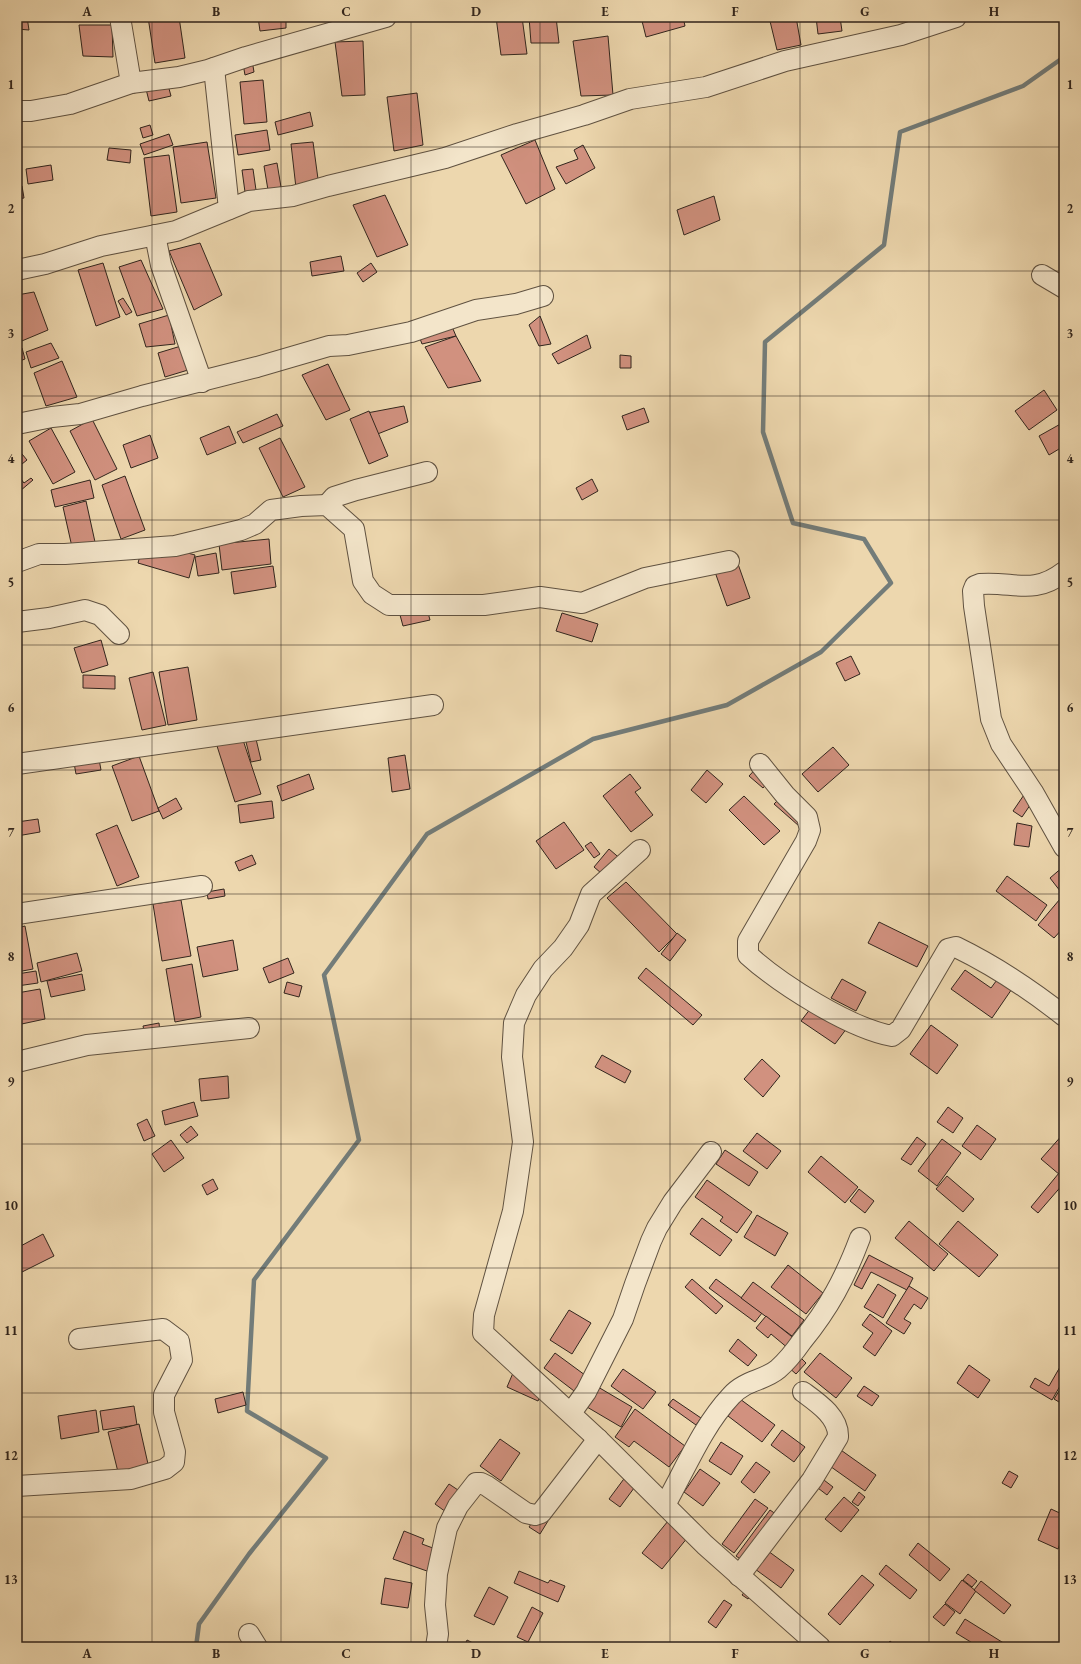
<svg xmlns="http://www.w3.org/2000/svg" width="1081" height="1664" font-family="'EB Garamond',serif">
<rect width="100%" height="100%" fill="#edd7ae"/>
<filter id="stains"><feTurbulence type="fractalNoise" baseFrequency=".005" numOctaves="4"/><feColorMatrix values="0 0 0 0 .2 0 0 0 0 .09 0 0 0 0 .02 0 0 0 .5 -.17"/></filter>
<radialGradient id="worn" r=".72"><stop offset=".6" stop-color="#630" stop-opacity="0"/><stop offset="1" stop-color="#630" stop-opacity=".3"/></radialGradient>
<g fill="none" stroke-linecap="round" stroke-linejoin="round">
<path stroke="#737c79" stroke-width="4.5" d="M196,1647L199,1624L249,1554L326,1458L247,1411L254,1280L359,1140L324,975L427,834L593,739L727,705L821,652L891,583L864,539L793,523L763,432L765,342L884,245L900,132L1023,86L1064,57"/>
</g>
<g fill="#d1917f" stroke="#31251d">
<path d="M17,17H27L29,30L17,29Z"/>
<path d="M148,17H179L185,58L155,63Z"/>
<path d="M258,17H286V28L260,31Z"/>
<path d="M496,17H522L527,54L501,55Z"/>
<path d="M529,17H556L559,43H531Z"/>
<path d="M663,17H683L685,26L646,37L642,21Z"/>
<path d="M769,17H796L801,45L777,50Z"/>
<path d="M816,17H840L842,31L818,34Z"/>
<path d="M79,25H112L113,57L83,56Z"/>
<path d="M608,36L613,95L581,96L573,41Z"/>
<path d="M363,41L365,95L342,96L335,42Z"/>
<path d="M252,60L254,72L245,75L243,64Z"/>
<path d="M263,80L267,122L244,124L240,82Z"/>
<path d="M168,85L171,96L149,101L146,89Z"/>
<path d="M417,93L423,145L394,151L387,97Z"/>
<path d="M310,112L313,126L278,135L275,122Z"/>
<path d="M150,125L153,135L143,138L140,128Z"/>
<path d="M267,130L270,150L238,155L235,135Z"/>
<path d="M169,134L173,145L144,155L140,144Z"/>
<path d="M535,140L555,189L526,204L501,155Z"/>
<path d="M207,142L216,198L181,203L173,147Z"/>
<path d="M313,142L318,179L296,188L291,144Z"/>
<path d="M583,145L595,168L566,184L556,167L578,159L574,150Z"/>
<path d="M109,148L131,150L130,163L107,160Z"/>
<path d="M169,155L177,212L151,216L144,158Z"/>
<path d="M277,163L281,187L268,190L264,166Z"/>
<path d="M51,165L53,180L28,184L26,169Z"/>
<path d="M253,169L256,190L245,192L242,170Z"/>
<path d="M22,186L24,198L17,199V187Z"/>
<path d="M385,195L408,245L377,257L353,205Z"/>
<path d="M714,196L720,220L684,235L677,210Z"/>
<path d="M200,243L222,295L194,310L169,251Z"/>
<path d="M341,256L344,271L312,276L310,262Z"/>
<path d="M141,260L163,309L137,316L119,267Z"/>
<path d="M103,263L120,317L96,326L78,270Z"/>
<path d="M371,263L377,272L363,282L357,273Z"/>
<path d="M34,292L48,330L17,343V295Z"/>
<path d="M123,298L132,312L126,315L118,301Z"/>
<path d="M169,315L175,344L146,347L139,324Z"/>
<path d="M540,316L551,344L539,346L529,325Z"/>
<path d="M450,322L456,336L422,344L419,336Z"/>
<path d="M587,335L591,348L558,364L552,354Z"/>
<path d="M456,336L481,381L448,388L425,347Z"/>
<path d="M51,343L59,358L31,368L26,352Z"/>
<path d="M181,346L188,370L165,377L158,353Z"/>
<path d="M22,348L25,359L17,362V349Z"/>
<path d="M620,355L631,356V368H620Z"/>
<path d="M62,361L77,397L46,406L34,373Z"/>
<path d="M328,364L350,410L326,420L302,375Z"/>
<path d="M1044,390L1057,410L1029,430L1015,411Z"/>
<path d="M404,406L408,422L375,435L367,413Z"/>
<path d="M644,408L649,422L627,430L622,416Z"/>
<path d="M369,411L388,456L369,464L350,419Z"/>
<path d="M277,414L283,426L243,443L237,432Z"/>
<path d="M92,419L117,469L95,480L70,431Z"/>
<path d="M1064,422V446L1049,455L1039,436Z"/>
<path d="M229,426L236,443L207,455L200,438Z"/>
<path d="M51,428L75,472L53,484L29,441Z"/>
<path d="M150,435L158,458L131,468L123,445Z"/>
<path d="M280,438L305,487L283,497L259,448Z"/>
<path d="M17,448L27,460L17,468Z"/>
<path d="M17,474L24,483L31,478L33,480L20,491L17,487Z"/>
<path d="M125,476L145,530L121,539L102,485Z"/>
<path d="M592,479L598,491L582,500L576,488Z"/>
<path d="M90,480L94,498L55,507L51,490Z"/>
<path d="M86,501L95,542L72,547L63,507Z"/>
<path d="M269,539L271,564L222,570L219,544Z"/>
<path d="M144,541L195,555L189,578L138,563Z"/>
<path d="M216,553L219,573L198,576L195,557Z"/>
<path d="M738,564L750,598L727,606L715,572Z"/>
<path d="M273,566L276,587L234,594L231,572Z"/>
<path d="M427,609L430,620L403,626L400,615Z"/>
<path d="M562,613L598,624L592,642L556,631Z"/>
<path d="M101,640L108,665L82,673L74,648Z"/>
<path d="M851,656L860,674L845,681L836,663Z"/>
<path d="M188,667L197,720L168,725L159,672Z"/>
<path d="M153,672L166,725L142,730L129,678Z"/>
<path d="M83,675L115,676V689L83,688Z"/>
<path d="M242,737L261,794L235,802L217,746Z"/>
<path d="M256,739L261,760L251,762L246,742Z"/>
<path d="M833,747L849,765L818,792L802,774Z"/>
<path d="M405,755L410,789L392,792L388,758Z"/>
<path d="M139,756L159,811L132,821L112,766Z"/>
<path d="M99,759L101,770L76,774L74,763Z"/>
<path d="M761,763L774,775L763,788L749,776Z"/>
<path d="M707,770L723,784L706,803L691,790Z"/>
<path d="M309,774L314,789L282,801L277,786Z"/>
<path d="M630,774L641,788L635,792L653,815L631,832L603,796Z"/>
<path d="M1030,786L1039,792L1022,817L1013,811Z"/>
<path d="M744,796L780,831L764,845L729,810Z"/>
<path d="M781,797L806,818L799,826L774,804Z"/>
<path d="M176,798L182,809L163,819L158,808Z"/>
<path d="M272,801L274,818L240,823L238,805Z"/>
<path d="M38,819L40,832L17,836V822Z"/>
<path d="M564,822L584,850L556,869L536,841Z"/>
<path d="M1017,823L1032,826L1029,847L1014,845Z"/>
<path d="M117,825L139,877L117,886L96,834Z"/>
<path d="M591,842L600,854L594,858L585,846Z"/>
<path d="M609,849L623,861L608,879L594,867Z"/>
<path d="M252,855L256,864L239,871L235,862Z"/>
<path d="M1064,866V896L1050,878Z"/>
<path d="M1007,876L1047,905L1036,921L996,891Z"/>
<path d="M626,882L677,934L659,952L607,898Z"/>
<path d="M224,889L225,896L208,899L207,892Z"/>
<path d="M1060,899L1064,902V927L1054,938L1038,925Z"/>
<path d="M181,900L191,956L162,961L153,904Z"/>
<path d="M879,922L928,946L917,967L868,943Z"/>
<path d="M25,926L33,969L17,972V928Z"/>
<path d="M677,933L686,940L670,961L661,954Z"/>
<path d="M233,940L238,970L203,977L197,947Z"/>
<path d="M77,953L82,971L41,982L37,963Z"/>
<path d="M288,958L294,973L269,983L263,968Z"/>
<path d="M192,964L201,1017L175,1022L166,969Z"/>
<path d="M646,968L702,1015L693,1025L638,978Z"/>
<path d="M965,970L991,988L1002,973L1016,983L992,1018L951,989Z"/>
<path d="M36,971L38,983L17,986V974Z"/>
<path d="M82,974L85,990L51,997L47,981Z"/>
<path d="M842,979L866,992L856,1011L831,998Z"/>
<path d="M287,982L302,986L299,997L284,993Z"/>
<path d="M40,989L45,1019L17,1025V993Z"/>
<path d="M817,1000L850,1024L835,1044L801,1021Z"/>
<path d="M159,1023L160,1032L145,1035L143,1026Z"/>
<path d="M931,1025L958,1045L937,1074L910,1054Z"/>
<path d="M602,1055L631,1071L625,1083L595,1067Z"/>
<path d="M762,1059L780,1076L763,1097L744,1079Z"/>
<path d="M228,1076L229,1098L201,1101L199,1079Z"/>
<path d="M194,1102L198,1116L165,1125L162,1111Z"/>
<path d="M948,1107L963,1118L953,1133L937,1122Z"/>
<path d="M147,1119L155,1136L144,1141L137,1124Z"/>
<path d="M977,1125L996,1139L981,1160L962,1146Z"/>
<path d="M191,1126L198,1135L187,1143L180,1135Z"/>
<path d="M757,1133L781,1151L767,1169L743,1151Z"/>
<path d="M1064,1133V1171L1060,1175L1041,1159Z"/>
<path d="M917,1137L926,1144L911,1165L901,1159Z"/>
<path d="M942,1139L961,1153L937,1186L918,1171Z"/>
<path d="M171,1140L184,1158L164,1172L152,1154Z"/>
<path d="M725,1150L758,1172L749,1186L716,1164Z"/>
<path d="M821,1156L858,1187L845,1203L808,1172Z"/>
<path d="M1059,1173L1064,1178V1183L1038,1213L1031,1207Z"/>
<path d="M947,1176L974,1199L963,1212L936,1189Z"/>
<path d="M213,1179L218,1189L207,1195L202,1185Z"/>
<path d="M707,1180L752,1212L737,1233L720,1221L723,1217L695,1197Z"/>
<path d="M859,1189L874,1201L865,1213L850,1201Z"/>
<path d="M757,1215L788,1233L775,1256L744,1237Z"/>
<path d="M702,1218L732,1240L720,1256L690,1234Z"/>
<path d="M909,1221L948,1254L934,1271L895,1238Z"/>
<path d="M958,1221L998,1255L979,1277L939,1244Z"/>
<path d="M43,1234L54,1256L18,1274L17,1271V1248Z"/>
<path d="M869,1255L913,1278L907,1290L871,1272L862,1289L854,1285Z"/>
<path d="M788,1265L823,1293L806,1314L771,1287Z"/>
<path d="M692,1279L723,1306L716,1314L685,1287Z"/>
<path d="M716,1279L762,1313L755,1322L709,1288Z"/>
<path d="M753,1282L804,1320L792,1336L741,1298Z"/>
<path d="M878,1284L896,1295L883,1318L864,1307Z"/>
<path d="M909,1286L928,1298L921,1309L914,1304L904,1319L911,1323L904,1334L886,1323Z"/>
<path d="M569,1310L591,1323L572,1354L550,1340Z"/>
<path d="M870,1314L892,1331L875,1356L863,1347L873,1333L862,1325Z"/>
<path d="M766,1316L796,1340L789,1349L771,1334L768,1338L756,1328Z"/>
<path d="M738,1339L757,1355L748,1366L729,1351Z"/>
<path d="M555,1353L589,1378L578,1394L544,1368Z"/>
<path d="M820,1353L852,1378L836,1398L804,1372Z"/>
<path d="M798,1355L806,1363L796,1374L787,1366Z"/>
<path d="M1064,1360V1379L1052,1400L1030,1387L1035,1378L1049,1386Z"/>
<path d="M969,1365L990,1380L978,1398L957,1383Z"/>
<path d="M516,1366L547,1381L538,1401L507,1387Z"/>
<path d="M623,1369L656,1392L643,1409L611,1386Z"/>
<path d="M1064,1383V1405L1054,1399Z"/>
<path d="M864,1386L879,1396L872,1406L857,1396Z"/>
<path d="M598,1387L632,1407L621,1427L587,1407Z"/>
<path d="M243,1392L246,1405L218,1413L215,1399Z"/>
<path d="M673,1399L701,1418L696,1425L668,1405Z"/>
<path d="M740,1399L775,1425L762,1442L728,1416Z"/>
<path d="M134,1406L137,1425L103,1430L100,1411Z"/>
<path d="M635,1409L685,1446L669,1467L634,1441L629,1447L615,1437Z"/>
<path d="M96,1410L99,1432L61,1439L58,1416Z"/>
<path d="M139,1424L148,1464L118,1472L108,1432Z"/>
<path d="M782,1430L805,1447L794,1462L771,1445Z"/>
<path d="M500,1439L520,1453L501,1481L480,1466Z"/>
<path d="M721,1442L743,1456L731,1475L709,1461Z"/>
<path d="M838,1448L876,1475L865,1491L827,1464Z"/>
<path d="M756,1462L770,1472L754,1493L741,1482Z"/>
<path d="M700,1469L720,1483L703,1506L684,1492Z"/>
<path d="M1009,1471L1018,1476L1011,1488L1002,1483Z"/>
<path d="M629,1472L640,1480L620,1507L609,1499Z"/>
<path d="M820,1477L833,1487L827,1495L814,1485Z"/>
<path d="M449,1484L461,1492L446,1512L435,1504Z"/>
<path d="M859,1492L865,1497L858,1506L852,1502Z"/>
<path d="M844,1497L859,1510L841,1532L825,1519Z"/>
<path d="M755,1499L768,1508L734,1553L722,1544Z"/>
<path d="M1051,1509L1064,1515V1533L1058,1549L1038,1540Z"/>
<path d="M770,1510L780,1517L746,1563L736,1556Z"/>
<path d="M538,1514L548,1521L540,1534L529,1527Z"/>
<path d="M668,1521L688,1537L662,1569L642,1553Z"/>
<path d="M404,1531L424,1539L422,1544L449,1554L441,1576L393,1559Z"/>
<path d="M918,1543L950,1569L940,1581L909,1555Z"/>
<path d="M768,1551L794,1570L781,1588L755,1569Z"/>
<path d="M886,1565L917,1590L910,1599L879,1574Z"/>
<path d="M519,1571L548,1583L550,1580L565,1586L558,1602L514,1583Z"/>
<path d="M968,1574L977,1581L972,1587L963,1580Z"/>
<path d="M862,1575L874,1585L840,1625L828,1614Z"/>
<path d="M385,1578L412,1583L408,1608L381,1604Z"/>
<path d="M962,1580L976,1591L960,1614L945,1603Z"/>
<path d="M981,1581L1011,1605L1004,1614L974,1590Z"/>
<path d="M750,1585L755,1590L748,1599L742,1595Z"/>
<path d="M489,1587L508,1597L494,1625L474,1616Z"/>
<path d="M724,1600L732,1605L716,1628L708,1622Z"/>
<path d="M945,1604L955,1612L944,1626L933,1617Z"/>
<path d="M532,1607L543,1613L528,1642L517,1637Z"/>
<path d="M965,1619L1010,1647H979L956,1633Z"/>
<path d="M467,1640L481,1647H464Z"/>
<path d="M890,1641L897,1647H885Z"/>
</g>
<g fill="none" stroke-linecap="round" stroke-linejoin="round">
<g stroke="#605241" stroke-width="22">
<g id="minor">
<path d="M120,17L131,83"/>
<path d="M214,68L229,209"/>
<path d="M17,111H31L70,104L131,83L179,77L208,70L246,57L386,17"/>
<path d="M155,235L161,265L202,382"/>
<path d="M17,270L45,264L101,246L176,231L249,201L293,196L328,186L445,158L517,134L584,115L630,99L706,87L785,61L901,35L956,17"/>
<path d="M1042,275L1064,288"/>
<path d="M17,424L52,417L80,414L142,396L257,367L329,346L348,345L411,332L476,310L516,304L543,296"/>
<path d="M327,505L334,497L356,490L427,472"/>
<path d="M17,562L39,554H65L175,546L241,530L255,524L271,510L301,506L327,505L354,529L363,581L372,594L389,605H484L540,597L582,603L645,578L729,561"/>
<path d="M1064,572C1033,596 1013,581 980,584L975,586L973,591L974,606L991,719L1001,744L1033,792L1064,847"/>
<path d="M17,622L49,618L85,610L100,615L119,634"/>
<path d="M17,764L433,705"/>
<path d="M760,764L785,795L807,817L810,830L806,841L748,941V955C780,984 849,1028 892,1036L901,1029L948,949L956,947C995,966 1031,990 1064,1016"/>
<path d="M640,850L591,894L579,925L563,948L543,969L526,995L514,1023L512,1057L523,1142L513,1211L484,1315L483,1333L598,1439L705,1545L820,1647"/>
<path d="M17,914L202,886"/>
<path d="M17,1062L87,1045L249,1028"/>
<path d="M571,1413L586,1392L623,1319L635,1284L651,1241L657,1228L673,1202L711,1152"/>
<path d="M17,1486L131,1479L165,1469L174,1462L175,1452L164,1412V1395L182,1360L179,1341L163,1329L79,1339"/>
<path d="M665,1505C686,1468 702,1427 731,1396C745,1380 764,1381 778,1369C787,1361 795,1351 802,1341C829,1308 845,1278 860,1238"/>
<path d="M739,1576L812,1480L838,1437C839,1417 818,1403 803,1392"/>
<path d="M249,1634L257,1647"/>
<path d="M436,1647L438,1634L435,1605L437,1574L447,1528L458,1506L476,1483H481L487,1486L526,1513L535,1515L541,1513L598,1439"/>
</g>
</g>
<use href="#minor" stroke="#f3e5ca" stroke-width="20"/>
</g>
<path fill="none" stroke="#31251d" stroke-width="1" stroke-opacity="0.55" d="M152,17V1647M281,17V1647M411,17V1647M540,17V1647M670,17V1647M800,17V1647M929,17V1647M17,147H1064M17,271H1064M17,396H1064M17,520H1064M17,645H1064M17,770H1064M17,894H1064M17,1019H1064M17,1144H1064M17,1268H1064M17,1393H1064M17,1517H1064"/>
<rect width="1081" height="1664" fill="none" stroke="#edd7ae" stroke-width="44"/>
<rect x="22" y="22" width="1037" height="1620" fill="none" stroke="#31251d" stroke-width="1.5"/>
<g font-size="13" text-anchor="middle" font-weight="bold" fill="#31251d">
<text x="87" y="16">A</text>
<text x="216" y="16">B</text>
<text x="346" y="16">C</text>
<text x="476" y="16">D</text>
<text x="605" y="16">E</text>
<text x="735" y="16">F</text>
<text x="865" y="16">G</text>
<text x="994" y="16">H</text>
<text x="11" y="89">1</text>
<text x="1070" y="89">1</text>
<text x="11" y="213">2</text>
<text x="1070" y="213">2</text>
<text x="11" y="338">3</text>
<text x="1070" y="338">3</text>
<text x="11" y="463">4</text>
<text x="1070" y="463">4</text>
<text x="11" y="587">5</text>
<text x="1070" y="587">5</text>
<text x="11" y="712">6</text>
<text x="1070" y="712">6</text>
<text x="11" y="837">7</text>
<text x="1070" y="837">7</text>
<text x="11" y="961">8</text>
<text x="1070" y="961">8</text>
<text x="11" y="1086">9</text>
<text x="1070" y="1086">9</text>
<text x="11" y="1210">10</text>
<text x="1070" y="1210">10</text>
<text x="11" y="1335">11</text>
<text x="1070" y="1335">11</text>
<text x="11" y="1460">12</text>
<text x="1070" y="1460">12</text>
<text x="11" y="1584">13</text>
<text x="1070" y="1584">13</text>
<text x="87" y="1658">A</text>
<text x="216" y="1658">B</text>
<text x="346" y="1658">C</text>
<text x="476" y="1658">D</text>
<text x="605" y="1658">E</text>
<text x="735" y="1658">F</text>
<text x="865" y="1658">G</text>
<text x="994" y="1658">H</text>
</g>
<rect width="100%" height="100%" filter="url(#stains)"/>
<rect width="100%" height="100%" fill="url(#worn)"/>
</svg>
